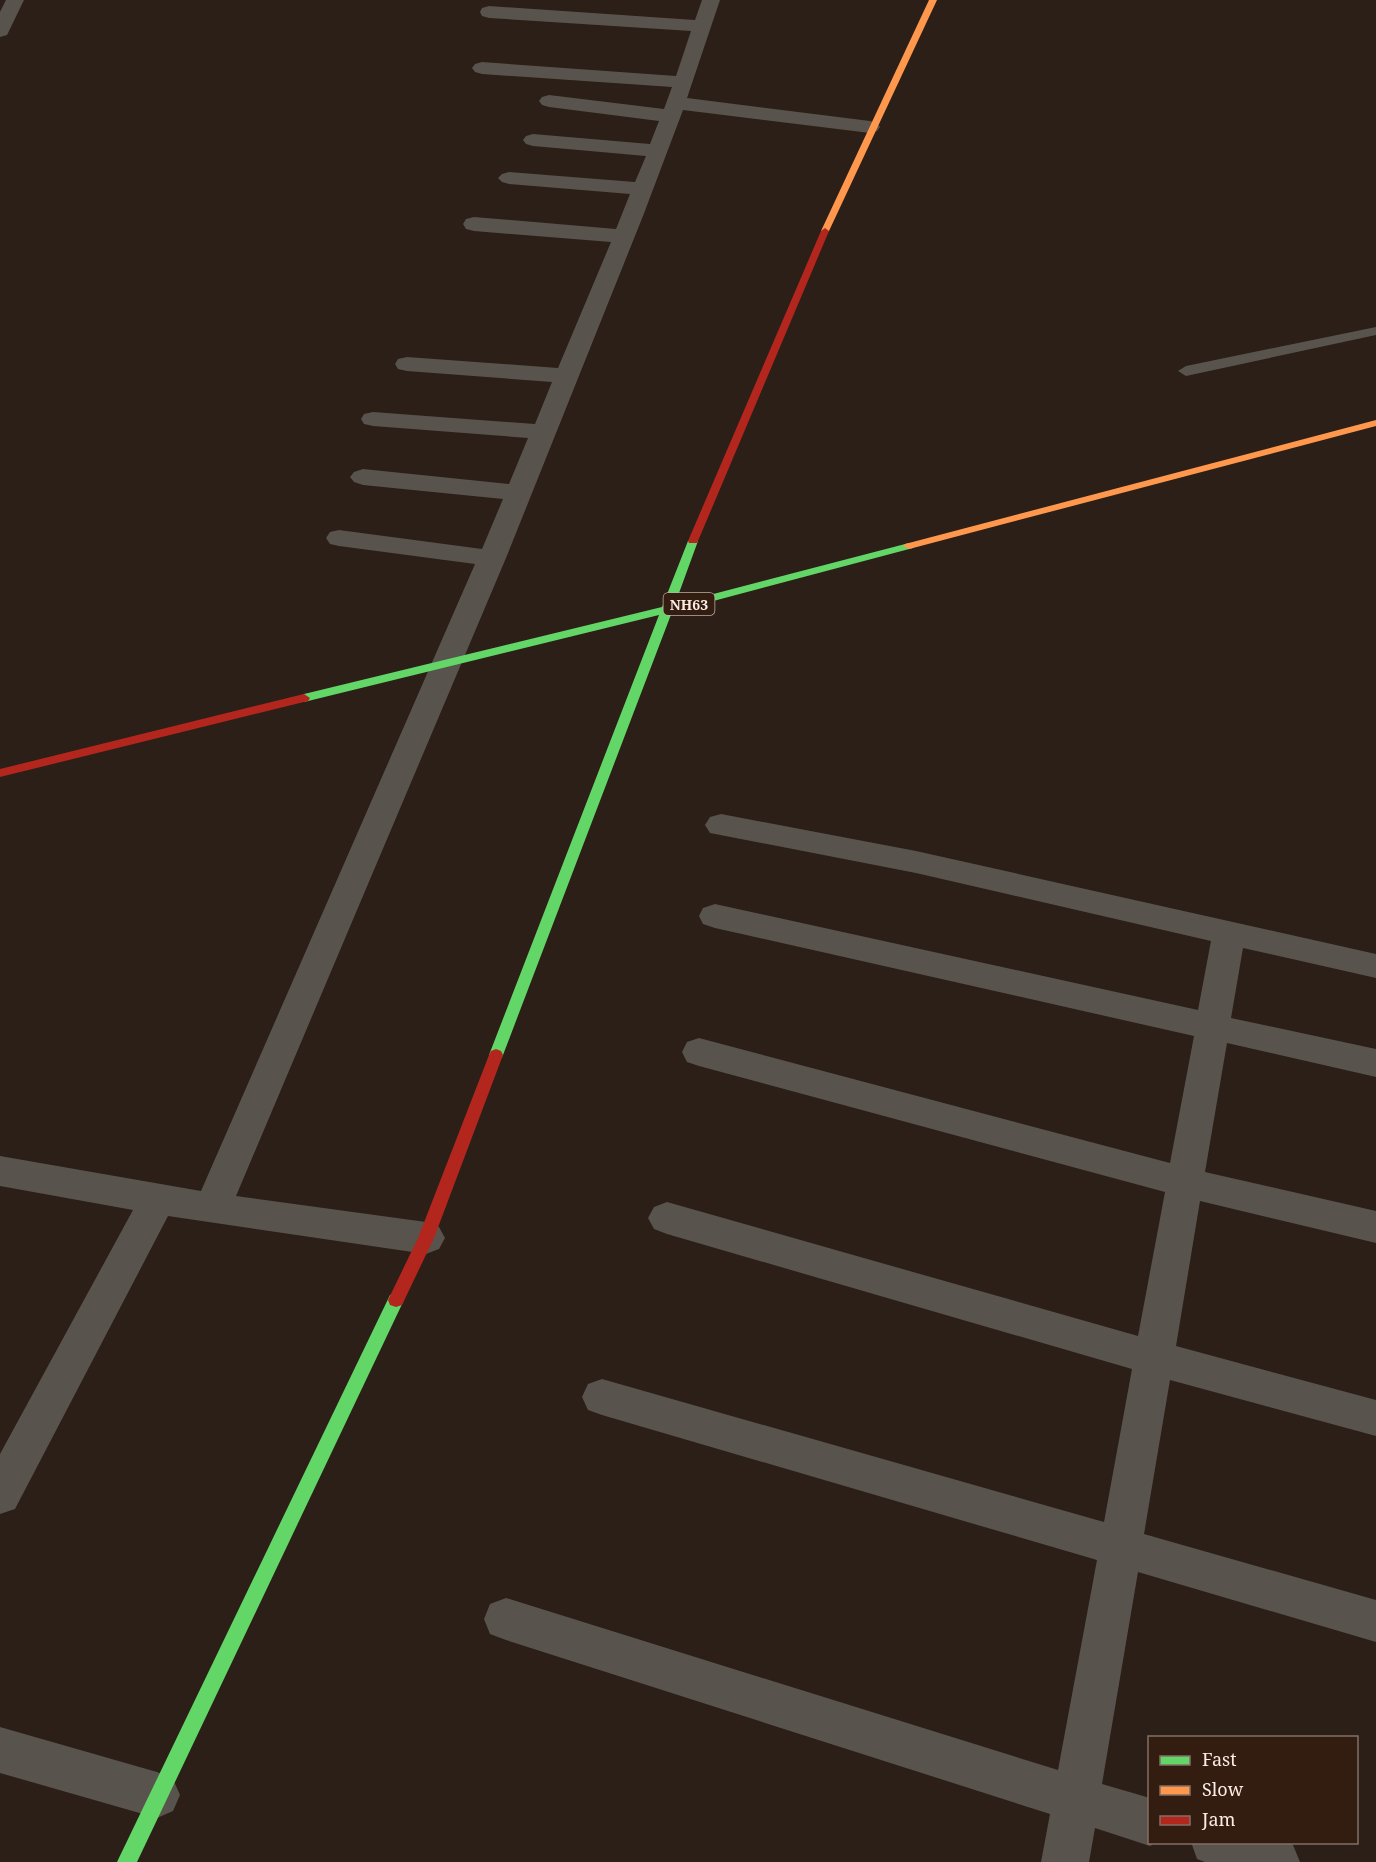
<svg xmlns="http://www.w3.org/2000/svg" width="1376" height="1862" font-family="'Noto Serif',serif">
<rect width="100%" height="100%" fill="#2b1f18"/>
<g fill="none" stroke-linecap="round" stroke-linejoin="round">
<path fill="#59534d" fill-rule="evenodd" d="M1376,327V335L1186,376L1178,371L1186,366Z"/>
<g fill="#59534d" fill-rule="evenodd">
<path d="M6,0H24L9,31L7,35L0,37V12Z"/>
<path d="M702,0H720L687,98L870,121L877,123L880,127L877,131L870,133L683,110L643,216L506,558L236,1196L426,1222L439,1227L445,1238L439,1249L426,1254L168,1216L15,1509L0,1514V1454L133,1210L0,1186V1156L201,1191L475,564L339,546L330,544L326,538L330,532L339,530L482,549L503,499L363,485L354,482L350,477L354,472L363,469L509,484L528,438L373,426L364,424L361,419L364,414L373,412L535,424L552,382L407,371L398,369L395,364L398,359L407,357L558,368L611,242L474,231L466,229L463,224L466,219L474,217L616,229L630,194L509,184L502,182L498,178L502,174L509,172L635,182L646,156L533,146L526,144L523,140L526,136L533,134L650,144L659,121L549,107L542,105L539,101L542,97L549,95L664,109L672,87L482,74L475,72L472,68L475,64L482,62L676,76L691,31L489,18L482,16L480,12L482,8L489,6L695,20Z"/>
<path d="M721,814L916,851L1376,954V978L1243,948L1231,1018L1376,1049V1077L1227,1043L1205,1172L1376,1211V1243L1200,1201L1176,1346L1376,1400V1436L1170,1380L1144,1534L1376,1600V1642L1138,1572L1102,1784L1150,1798V1842H1157L1150,1846L1095,1828L1089,1862H1041L1050,1814L506,1640L490,1634L484,1619L490,1604L506,1598L1058,1770L1097,1560L602,1415L588,1410L582,1397L588,1384L602,1379L1104,1522L1132,1369L667,1234L654,1229L648,1218L654,1207L667,1202L1138,1336L1165,1192L699,1066L687,1062L682,1052L687,1042L699,1038L1170,1163L1194,1036L715,928L703,924L699,916L703,908L715,904L1198,1010L1211,941L916,873L710,833L705,825L710,817Z"/>
<path d="M0,1727L157,1772L173,1779L180,1795L173,1811L157,1818L0,1773Z"/>
<path d="M1191,1842H1286L1293,1845L1300,1862H1205L1197,1859Z"/>
</g>
<g fill="#63d668" fill-rule="evenodd">
<path d="M693,538L698,541L675,604L909,543L915,546L913,548L672,612L503,1055L501,1059H491L489,1055L659,615L304,702L298,698L304,694L662,607L688,541Z"/>
<path d="M396,1293L402,1295L404,1300L137,1862H117L390,1295Z"/>
</g>
<g fill="#ff974d" fill-rule="evenodd">
<path d="M929,0H937L829,231L822,233L821,231Z"/>
<path d="M1376,420V426L913,548L909,549L903,546L905,544Z"/>
</g>
<g fill="#b3261e" fill-rule="evenodd">
<path d="M825,228L829,231L698,541L697,543H689L688,541L821,231Z"/>
<path d="M304,694L310,698L308,701L0,777V769Z"/>
<path d="M496,1049L501,1051L503,1055L434,1238L402,1305L396,1307L390,1305L388,1300L418,1238L489,1055L491,1051Z"/>
</g>
</g>
<g text-anchor="middle" dominant-baseline="central" stroke-width="6" stroke-linejoin="round" paint-order="stroke">
<rect fill="#331c10" stroke="#c0aea4" stroke-width="1.5" x="663.5" y="593" width="51" height="22" rx="4.5"/>
<g font-size="14" font-weight="bold" fill="#fdece4">
<text x="689" y="604">NH63</text>
</g>
</g>
<rect x="1148" y="1736" width="210" height="108" fill="#331c10" stroke="#846f65" stroke-width="1.5"/>
<rect x="1160" y="1756" width="30" height="9" fill="#63d668" stroke="#846f65" stroke-width="1.5"/>
<text x="1202" y="1766" font-size="18" fill="#fdece4">Fast</text>
<rect x="1160" y="1786" width="30" height="9" fill="#ff974d" stroke="#846f65" stroke-width="1.5"/>
<text x="1202" y="1796" font-size="18" fill="#fdece4">Slow</text>
<rect x="1160" y="1816" width="30" height="9" fill="#b3261e" stroke="#846f65" stroke-width="1.5"/>
<text x="1202" y="1826" font-size="18" fill="#fdece4">Jam</text>
</svg>
